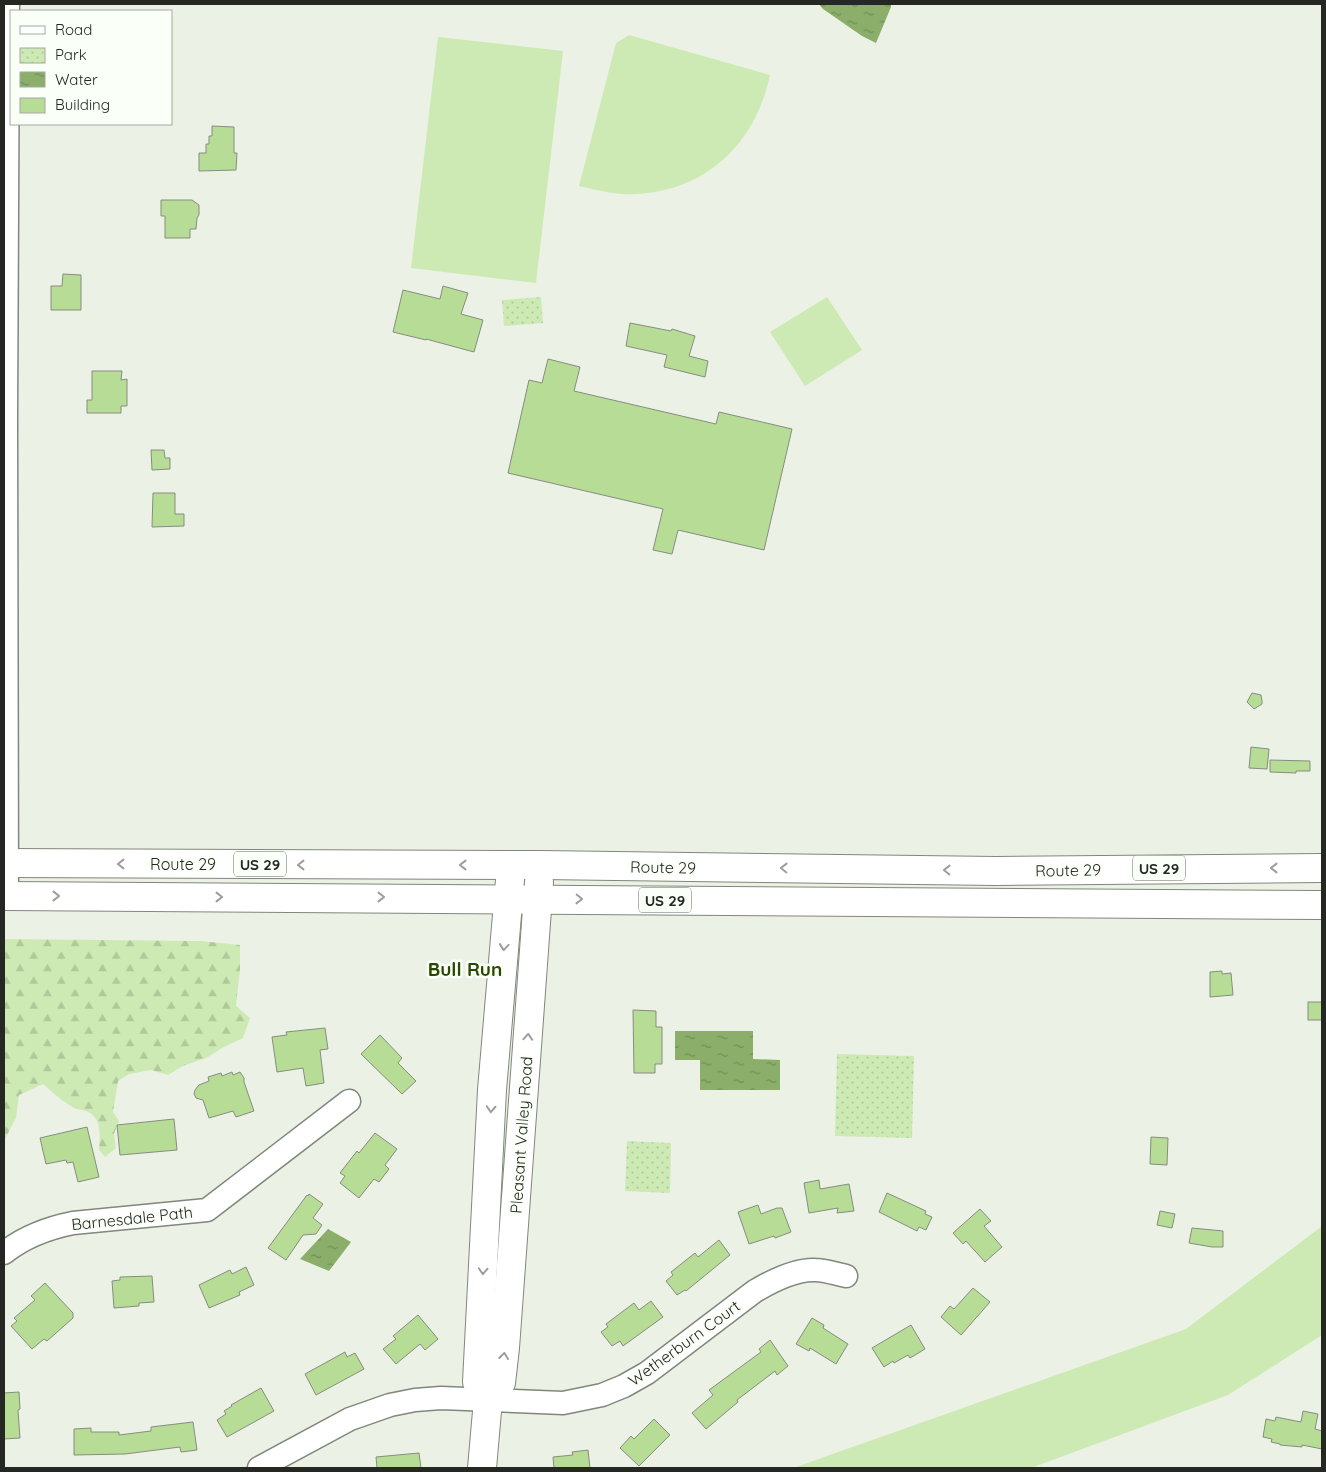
<svg xmlns="http://www.w3.org/2000/svg" width="1326" height="1472" font-family="Quicksand,sans-serif">
<defs>
<pattern id="forest-firs" width="22" height="20" patternUnits="userSpaceOnUse" patternTransform="scale(1.25)"><rect width="22" height="20" fill="#cdeab4"/><path d="M5 1l3.5 6h-7zM16 11l3.5 6h-7z" fill="#b0c99a"/></pattern>
<pattern id="park-dots" width="8" height="8" patternUnits="userSpaceOnUse" patternTransform="scale(1.25)"><rect width="8" height="8" fill="#cdeab4"/><path d="M2 2h.1M6 6h.1" fill="none" stroke="#b0c99a" stroke-width="1.8" stroke-linecap="round"/></pattern>
<pattern id="water-ripples" width="26" height="14" patternUnits="userSpaceOnUse" patternTransform="scale(1.25)"><rect width="26" height="14" fill="#8bae6a"/><path d="M2 4q2-2 4 0t4 0M15 11q2-2 4 0t4 0" fill="none" stroke="#718e57"/></pattern>
</defs>
<rect width="100%" height="100%" fill="#ebf2e5"/>
<g fill="#cdeab4">
<path d="M629,35L770,75C754,150 698,197 621,194C607,193 593,189 579,186L616,43Z"/>
<path d="M438,37L563,51L536,283L411,268Z"/>
<path d="M827,297L862,350L805,386L770,332Z"/>
<path d="M1322,1226V1335L1228,1395L1031,1468H793L1186,1329Z"/>
</g>
<path fill="url(#forest-firs)" d="M4,939L201,941L240,945V969L236,1006L250,1018L243,1038L222,1048L208,1057L183,1066L168,1075L151,1070L129,1074L118,1081L113,1112L119,1121L114,1134L116,1148L105,1157L99,1150C100,1137 102,1118 88,1112C83,1109 78,1110 74,1108C62,1101 53,1093 43,1084L19,1095L16,1118L4,1141Z"/>
<g fill="url(#park-dots)">
<path d="M541,297L543,323L504,326L502,300Z"/>
<path d="M837,1054L914,1056L912,1138L835,1136Z"/>
<path d="M627,1141L671,1143L670,1193L625,1191Z"/>
</g>
<g fill="url(#water-ripples)">
<path d="M819,4H891V7L876,43L862,36L823,9Z"/>
<path d="M675,1031H753V1059L780,1060V1090H700V1060H675Z"/>
<path d="M328,1229L351,1242L329,1271L300,1259Z"/>
</g>
<g fill="#b7dc95" stroke="#868d81">
<path d="M212,126L234,127V153H237L236,170L199,171V153H206V144H209V136H212Z"/>
<path d="M161,200H192L199,205V215L197,218L196,229H190V238H165V216H161Z"/>
<path d="M63,274L81,275V310H51V286H62Z"/>
<path d="M443,286L468,293L461,314L483,320L474,352L426,339V340L393,332L403,290L440,299Z"/>
<path d="M630,323L671,331L672,329L695,336L689,356L708,361L705,377L664,367L667,355L626,346Z"/>
<path d="M548,359L580,367L574,391L716,424L719,412L792,429L764,550L678,530L672,554L653,550L663,509L508,473L529,380L542,383Z"/>
<path d="M92,371H122L121,380L127,379V406H121V413H87V400H92Z"/>
<path d="M151,450H164L165,458H170V469L152,470Z"/>
<path d="M153,493H175V514H184V526L152,527Z"/>
<path d="M1252,693L1261,695L1262,701V704L1254,709L1247,702Z"/>
<path d="M1251,747L1269,749L1267,769L1249,768Z"/>
<path d="M1270,760L1310,761V771H1296V773L1270,772Z"/>
<path d="M1222,971V974L1231,973L1233,995L1210,997V972Z"/>
<rect x="1308" y="1002" width="14" height="18"/>
<path d="M633,1010L656,1011V1027H662V1064H655V1073H634Z"/>
<path d="M325,1028L328,1049L320,1050L324,1083L306,1086L303,1068L277,1072L272,1037L287,1035L286,1032Z"/>
<path d="M380,1035L402,1058L398,1063L416,1081L402,1094L361,1054Z"/>
<path d="M232,1072L233,1075L240,1072L244,1078V1082L254,1111L236,1117L233,1111L209,1118L203,1100L196,1098L194,1094L195,1090L199,1085L209,1081L208,1077L221,1073L222,1076Z"/>
<path d="M174,1119L177,1150L120,1155L117,1125Z"/>
<path d="M87,1127L99,1177L78,1182L73,1162L67,1163L66,1160L46,1164L40,1138Z"/>
<path d="M375,1133L397,1149L385,1165L389,1169L379,1182L374,1179L359,1198L340,1183L345,1176L340,1173L357,1151L359,1153Z"/>
<path d="M1151,1137L1168,1138L1167,1165L1150,1164Z"/>
<path d="M819,1180L820,1189L849,1184L854,1211L837,1213L838,1208L809,1213L804,1183Z"/>
<path d="M887,1193L926,1211L925,1214L932,1217L926,1230L919,1227L917,1231L879,1212Z"/>
<path d="M309,1194L323,1204L313,1218L322,1225L316,1234L303,1235L286,1260L268,1248L307,1195L308,1196Z"/>
<path d="M758,1205L761,1214L777,1208H782L791,1232L775,1238L774,1236L749,1244L738,1212Z"/>
<path d="M980,1209L991,1221L984,1226L1002,1247L985,1262L966,1241L963,1244L953,1233Z"/>
<path d="M1160,1211L1175,1214L1172,1228L1157,1225Z"/>
<path d="M1192,1228L1223,1231V1247H1212L1189,1243Z"/>
<path d="M719,1240L730,1255L686,1291L685,1290L677,1295L666,1281L673,1275L671,1272L695,1253L698,1257Z"/>
<path d="M246,1267L254,1285L239,1292L240,1295L209,1308L199,1285L230,1270L232,1274Z"/>
<path d="M152,1276L154,1302L139,1303V1306L114,1308L112,1281L120,1280V1277Z"/>
<path d="M45,1283L73,1313V1318L47,1341L44,1339L32,1349L11,1326L17,1321L14,1318L35,1300L31,1296Z"/>
<path d="M973,1288L990,1302L961,1335L941,1317L950,1306L954,1309Z"/>
<path d="M651,1301L663,1317L623,1346L620,1341L612,1346L601,1332L608,1327L606,1324L634,1303L639,1310Z"/>
<path d="M418,1315L438,1339L425,1350L420,1344L396,1364L383,1349L396,1339L393,1336Z"/>
<path d="M812,1318L824,1325L823,1328L848,1344L836,1364L810,1348L809,1351L796,1344Z"/>
<path d="M911,1325L925,1349L910,1358L908,1355L894,1363L893,1361L884,1367L872,1348Z"/>
<path d="M770,1340L788,1366L777,1375L775,1371L737,1400L738,1402L706,1429L692,1413L713,1395L709,1390L761,1352L759,1349Z"/>
<path d="M345,1352L347,1357L355,1353L364,1369L316,1395L305,1374Z"/>
<path d="M261,1388L274,1411L227,1437L217,1420L226,1414L224,1411L232,1406L231,1405Z"/>
<path d="M19,1392L20,1409L18,1410L20,1438L4,1439V1393Z"/>
<path d="M1303,1411L1318,1414L1315,1429L1322,1431V1449L1302,1445V1447L1280,1445V1444L1271,1442L1272,1439L1263,1437L1266,1419L1275,1421L1276,1417L1301,1422Z"/>
<path d="M654,1419L670,1435L639,1466L620,1448L631,1436L634,1439Z"/>
<path d="M193,1422L197,1450L181,1452L180,1447L125,1454L74,1455V1429L91,1428V1432H119V1435L151,1431V1427Z"/>
<path d="M588,1450L590,1468H554L553,1457L573,1455L572,1452Z"/>
<path d="M419,1453L421,1468H377L376,1457Z"/>
</g>
<g fill="none" stroke-linecap="round" stroke-linejoin="round">
<g stroke="#80877b" stroke-width="25">
<g id="minor">
<path d="M7,896L6,418L8,4"/>
<path d="M4,1253C24,1237 48,1228 73,1223L207,1210L349,1101"/>
<path d="M259,1468L350,1419L390,1405L415,1400L441,1398L563,1403L602,1395L624,1386L647,1373L755,1291C772,1281 795,1269 815,1270C825,1270 836,1274 846,1276"/>
</g>
</g>
<g stroke="#80877b" stroke-width="30">
<g id="major">
<path d="M4,863L541,865L996,871L1322,868"/>
<path d="M4,896L1322,905"/>
<path d="M488,1400L477,1382L492,1090L510,880"/>
<path d="M482,1468L488,1400L501,1383L505,1348L539,882"/>
</g>
</g>
<use href="#minor" stroke="#fff" stroke-width="22"/>
<use href="#major" stroke="#fff" stroke-width="28"/>
</g>
<defs><path id="oneway-chevron" d="M-2-3.5L2.5 0L-2 3.5" fill="none" stroke-width="1.6" stroke-linecap="round" stroke-linejoin="round" transform="scale(1.25)"/></defs>
<g stroke="#9c9e9c">
<use href="#oneway-chevron" transform="translate(121 864) rotate(-180)"/>
<use href="#oneway-chevron" transform="translate(301 865) rotate(-180)"/>
<use href="#oneway-chevron" transform="translate(463 865) rotate(-180)"/>
<use href="#oneway-chevron" transform="translate(784 868) rotate(-179)"/>
<use href="#oneway-chevron" transform="translate(1274 868) rotate(-180)"/>
<use href="#oneway-chevron" transform="translate(947 870) rotate(-179)"/>
<use href="#oneway-chevron" transform="translate(56 896)"/>
<use href="#oneway-chevron" transform="translate(219 897)"/>
<use href="#oneway-chevron" transform="translate(381 897)"/>
<use href="#oneway-chevron" transform="translate(579 899) rotate(1)"/>
<use href="#oneway-chevron" transform="translate(504 947) rotate(95)"/>
<use href="#oneway-chevron" transform="translate(528 1037) rotate(-86)"/>
<use href="#oneway-chevron" transform="translate(491 1109) rotate(93)"/>
<use href="#oneway-chevron" transform="translate(483 1271) rotate(93)"/>
<use href="#oneway-chevron" transform="translate(504 1356) rotate(-83)"/>
</g>
<g text-anchor="middle" dominant-baseline="central" stroke-width="5" stroke-linejoin="round" paint-order="stroke">
<g fill="#fafff7" stroke="#646862" stroke-width="1">
<rect x="234" y="851.5" width="52" height="25" rx="4"/>
<rect x="1133" y="855.5" width="52" height="25" rx="4"/>
<rect x="639" y="887.5" width="52" height="25" rx="4"/>
</g>
<g font-size="15" font-weight="bold" fill="#242722">
<text x="260" y="864">US 29</text>
<text x="1159" y="868">US 29</text>
<text x="665" y="900">US 29</text>
</g>
<g font-size="16" fill="#242722" stroke="#fafff7">
<text x="183" y="864">Route 29</text>
<text transform="translate(663 867) rotate(1)">Route 29</text>
<text transform="translate(1068 870) rotate(-1)">Route 29</text>
<text transform="translate(521 1135) rotate(-86)">Pleasant Valley Road</text>
<text transform="translate(132 1218) rotate(-6)">Barnesdale Path</text>
<text transform="translate(684 1343) rotate(-36)">Wetherburn Court</text>
</g>
<g font-size="19" font-weight="bold" fill="#2b4800" stroke="#fafff7">
<text x="465" y="969">Bull Run</text>
</g>
</g>
<rect width="1326" height="1472" fill="none" stroke="#242722" stroke-width="10"/>
<rect x="10" y="10" width="162" height="115" fill="#fafff7" stroke="#a4a9a2"/>
<rect x="20" y="26" width="25" height="8" fill="#ffffff" stroke="#a4a9a2"/>
<text x="55" y="35" font-size="15" fill="#242722">Road</text>
<rect x="20" y="48" width="25" height="15" fill="url(#park-dots)" stroke="#a4a9a2"/>
<text x="55" y="60" font-size="15" fill="#242722">Park</text>
<rect x="20" y="72" width="25" height="15" fill="url(#water-ripples)" stroke="#a4a9a2"/>
<text x="55" y="85" font-size="15" fill="#242722">Water</text>
<rect x="20" y="98" width="25" height="15" fill="#b7dc95" stroke="#a4a9a2"/>
<text x="55" y="110" font-size="15" fill="#242722">Building</text>
</svg>
